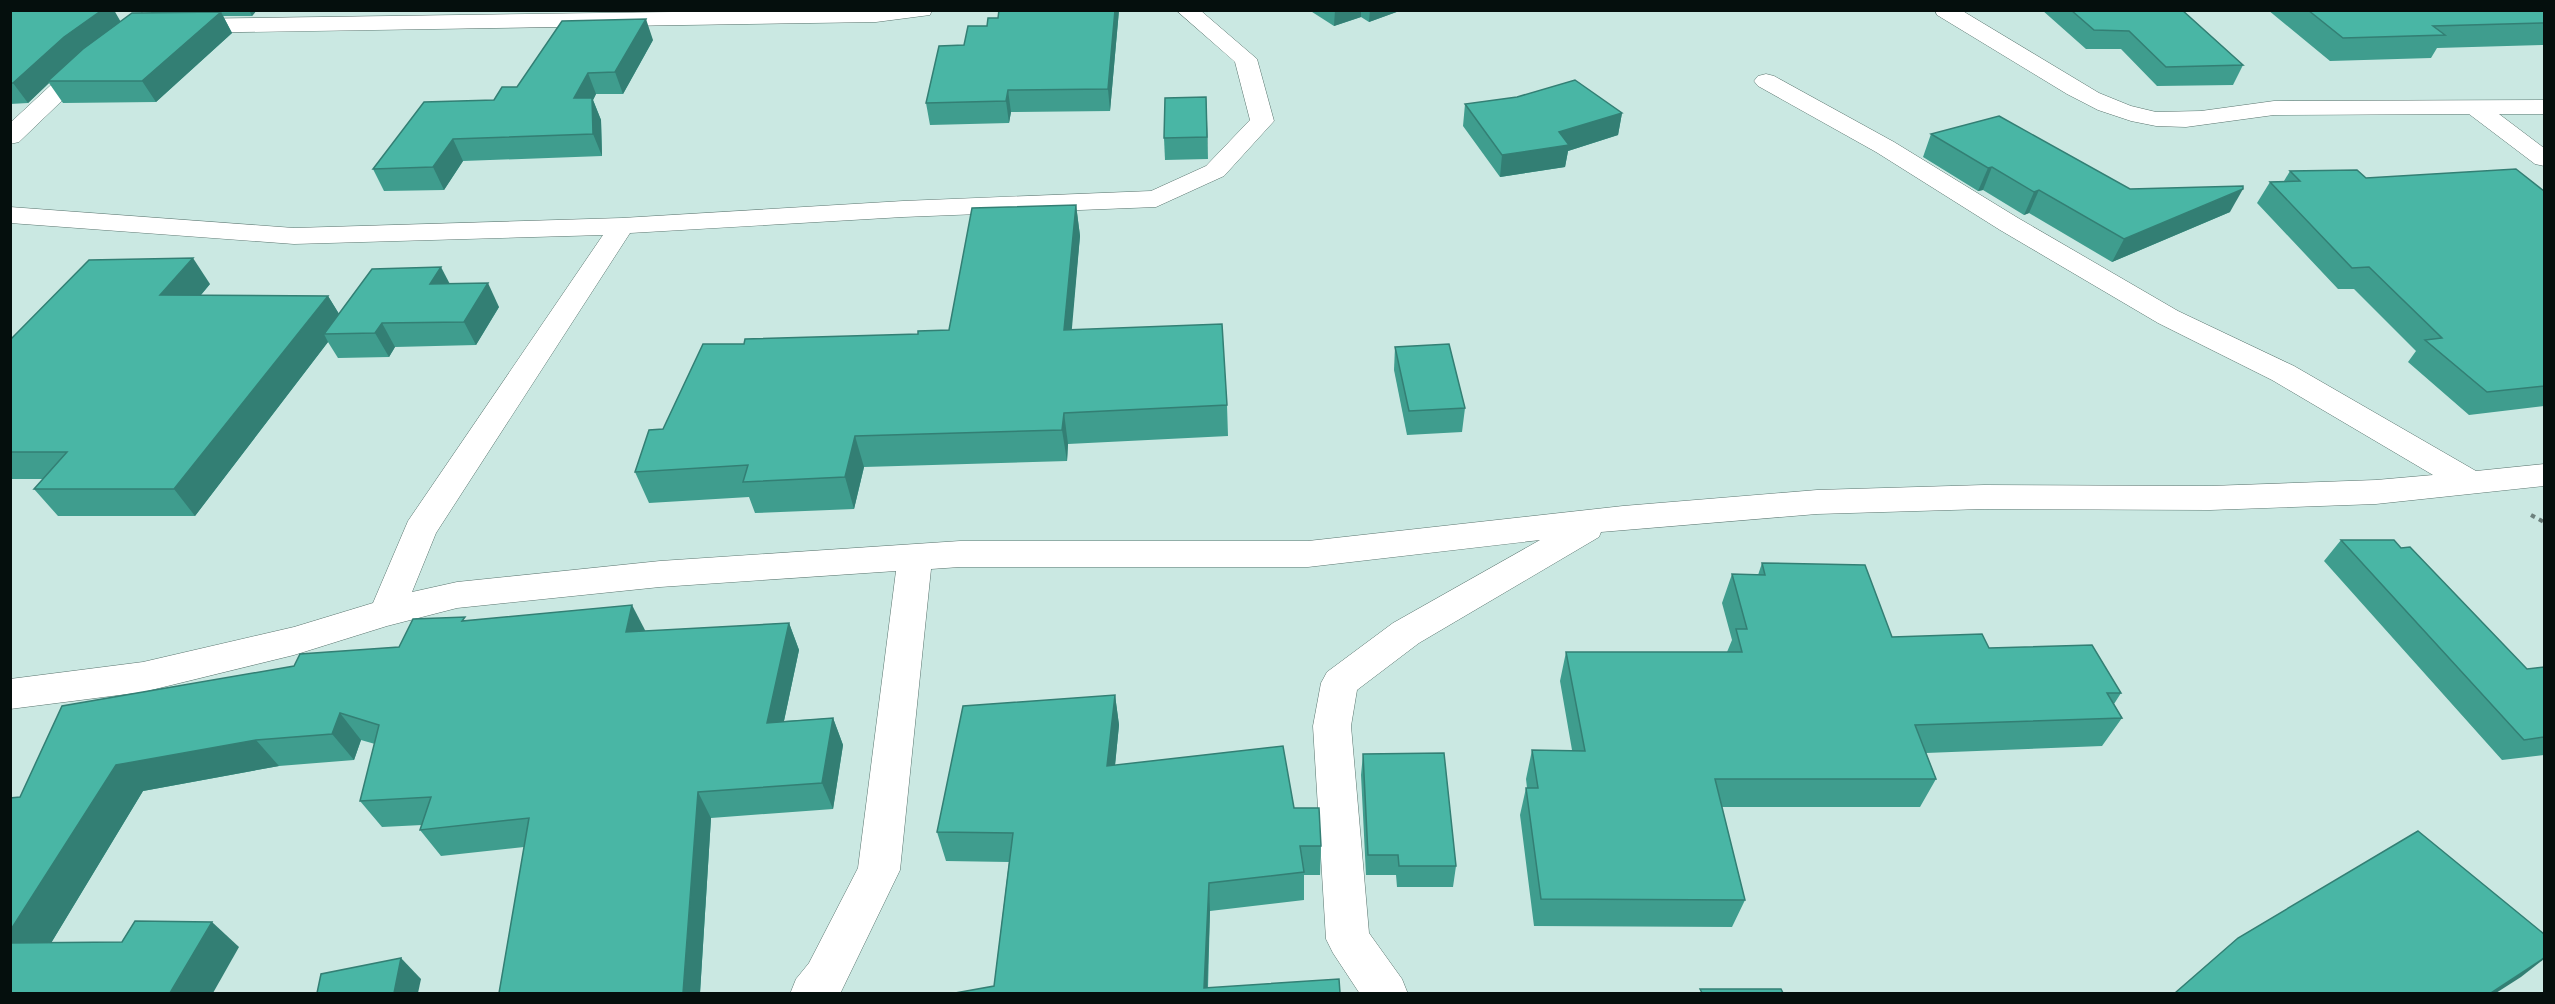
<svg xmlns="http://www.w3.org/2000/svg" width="2555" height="1004" font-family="'Source Sans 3',sans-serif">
<rect width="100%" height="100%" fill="#cae8e2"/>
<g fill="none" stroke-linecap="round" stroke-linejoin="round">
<g stroke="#59746e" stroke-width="1">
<g id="minor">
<path d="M146,10H170L95,69L19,142L10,144V123L79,59Z"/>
<path d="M809,10H932L930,15L876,22L184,33L176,31L173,26L176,21L184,19Z"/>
<path d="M1176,10H1200L1257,59L1274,121L1224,176L1156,207L903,217L630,233L436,533L412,592L457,582L660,561L960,541H1308L1623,506L1817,490L1984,485L2210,486L2376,480L2433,475L2272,380L2158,323L2000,230L1876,152L1758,86L1754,81L1758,76L1766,74L1774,76L1894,142L2018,218L2178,311L2294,366L2476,471L2544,464V486L2376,504L2210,510L1984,509L1817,514L1601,532L1599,537L1419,643L1357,690L1351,726L1369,933L1402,979L1408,994H1360L1333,953L1326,939L1313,726L1321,683L1327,672L1393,623L1540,540L1308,567H960L931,569L900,870L840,994H790L796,979L809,963L858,868L896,571L660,587L457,608L387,626L294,655L143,692L10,709V679L143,662L294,627L373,603L408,521L603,235L294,244L10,223V207L294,228L622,218L903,201L1151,191L1206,166L1250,120L1235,62Z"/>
<path d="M1935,10H1961L2099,93L2131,106L2156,112L2201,111L2274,101L2544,100V114H2499L2544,148V166L2535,164L2469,114L2274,115L2186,127L2156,126L2131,121L2098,110L2067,94L1937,15Z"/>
</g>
</g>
<path stroke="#6d817d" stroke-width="4" stroke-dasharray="4.5 4.5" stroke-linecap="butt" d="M2531,515L2544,522"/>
<use href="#minor" fill="#fff" fill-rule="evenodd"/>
</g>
<g fill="#3f9d8e">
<path d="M10,10L121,21L187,12L186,10H257L252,16H223L232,33L156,102L63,103L49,83L28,103L10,104Z"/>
<path d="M999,10H1119L1110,111L1011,112L1009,123L930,125L926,103L964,45L998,18Z"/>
<path d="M1309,10H1402L1369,22L1361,17L1334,26Z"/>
<path d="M2042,10H2182L2243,65L2233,85L2157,86L2121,49H2086Z"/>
<path d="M2268,10H2544V45L2437,48L2431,58L2330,61Z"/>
<path d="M653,40L623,94H596L593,100L601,120L602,156L463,161L444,190L384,191L373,169L494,100Z"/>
<path d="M1206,97L1208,159L1165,160L1164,138Z"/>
<path d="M1465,104L1622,113L1618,135L1568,151L1565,167L1500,177L1463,126Z"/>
<path d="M1931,134L2130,189L2230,212L2112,262L2029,213L2024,215L1983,190L1978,191L1923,157Z"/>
<path d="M2290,171L2366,178L2544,191V406L2469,415L2408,362L2416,351L2354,289H2338L2257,203L2270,182L2284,181Z"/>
<path d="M1076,205L1080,236L1071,330L1227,405L1228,436L1068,444L1067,461L864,467L854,509L755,513L749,497L649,503L635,472L663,429L744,344L918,334L949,330Z"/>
<path d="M210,284L201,295L328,296L339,314L450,284L499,307L476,345L395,347L389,357L338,358L328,342L195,516H58L34,489L43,479H10V340Z"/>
<path d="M1395,347L1465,408L1462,432L1407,435L1394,370Z"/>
<path d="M2341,540L2401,548L2527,669L2544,667V755L2502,760L2324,561Z"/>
<path d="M1762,563L1892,637L1989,648L2121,693L2114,704L2122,718L2102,746L1926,753L1936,779L1920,807H1722L1745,900L1732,927L1534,926L1520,815L1526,788H1527L1526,779L1532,750H1572L1560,681L1566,652H1727L1732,640L1722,603L1732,574L1758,575Z"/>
<path d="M467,621L645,631L789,623L799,650L784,721L833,718L843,745L833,809L711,818L700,993H499L524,847L441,856L420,830L422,825L382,827L360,801L375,744L361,740L354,760L279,766L143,791L51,943L239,947L10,993L20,797L294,666L399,647Z"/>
<path d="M1115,695L1119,725L1115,765L1294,808L1321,846L1320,875H1304V900L1210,911L1208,988L1340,993L994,986L1009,862L946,861L937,832Z"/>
<path d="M1363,754L1456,866L1453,887H1397L1396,875H1366L1361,775Z"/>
</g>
<g fill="#337f74">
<path d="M102,10H114L122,24L48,81L49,83L28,103L13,83L64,37Z"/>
<path d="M249,10H257L252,16Z"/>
<path d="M1115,10H1119L1110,111L1108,89Z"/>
<path d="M1335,10H1361V17L1334,26Z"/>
<path d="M1370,10H1402L1369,22Z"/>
<path d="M221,12L232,33L156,102L142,81Z"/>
<path d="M646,19L653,40L623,94L615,72Z"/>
<path d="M588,73L596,94L593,100L601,120L602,156L593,134L574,98Z"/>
<path d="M1008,90L1011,112L1009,123L1006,101Z"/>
<path d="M1206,97L1207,119L1208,159L1207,137Z"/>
<path d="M1622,113L1618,135L1568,151L1565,167L1500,177L1502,155L1559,132Z"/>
<path d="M453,139L463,161L444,190L433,167Z"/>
<path d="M1992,167L1983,190L1978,191L1988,168Z"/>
<path d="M2243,189L2230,212L2112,262L2124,239Z"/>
<path d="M2039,190L2029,213L2024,215L2034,192Z"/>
<path d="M1076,205L1080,236L1069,362L1064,330Z"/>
<path d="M193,258L210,284L179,321L160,295Z"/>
<path d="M441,267L453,290L430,284Z"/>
<path d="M488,283L499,307L476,345L464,322Z"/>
<path d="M328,296L344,322L324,334L328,342L195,516L174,489Z"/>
<path d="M382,323L395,347L389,357L375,333Z"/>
<path d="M1064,413L1068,444L1067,461L1062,430Z"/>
<path d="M855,436L864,467L854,509L845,477Z"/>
<path d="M632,605L646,632H626Z"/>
<path d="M789,623L799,650L778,749L767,723Z"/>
<path d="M1115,695L1119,725L1112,796L1107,766Z"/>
<path d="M340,713L361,740L354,760L332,734Z"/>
<path d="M833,718L843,745L833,809L822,783Z"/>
<path d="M256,740L279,766L143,791L36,968L10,949V931L116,765Z"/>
<path d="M698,792L711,818L700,993H683Z"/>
<path d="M1209,883L1210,911L1207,993L1204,988Z"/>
<path d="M212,922L239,947L213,993H170Z"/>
<path d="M401,958L421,979L418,993H394Z"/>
<path d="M2544,958V959L2521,977L2496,993H2491Z"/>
</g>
<g fill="#49b6a5" stroke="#337f74" stroke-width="1.5">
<path d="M10,10H102L64,37L13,83H10Z"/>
<path d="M999,10H1115L1108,89L1008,90L1006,101L926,103L939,46L964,45L968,26H987L988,18H998Z"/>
<path d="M2071,10H2182L2243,65L2166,67L2129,31L2094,30Z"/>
<path d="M2308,10H2544V23L2433,26L2445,35L2343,38Z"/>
<path d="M221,12L142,81H48L83,49L132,13Z"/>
<path d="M646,19L615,72L588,73L574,98H592L593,134L453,139L433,167L373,169L424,102L494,100L502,87H517L562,21Z"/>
<path d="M1575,80L1622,113L1559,132L1569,145L1502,155L1465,104L1517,97Z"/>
<path d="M1206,97L1207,137L1164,138L1165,98Z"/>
<path d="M1999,116L2130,189L2243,186V189L2124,239L2039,190L2034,192L1992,167L1988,168L1931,134Z"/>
<path d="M2516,169L2544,191V386L2487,392L2425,340L2442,338L2369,267L2352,268L2270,182L2300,181L2290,171L2357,170L2366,178Z"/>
<path d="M1076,205L1064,330L1222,324L1227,405L1064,413L1062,430L855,436L845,477L743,482L748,465L635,472L649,430L663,429L703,344H744L745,339L918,334V331L949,330L972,208Z"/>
<path d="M193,258L160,295L328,296L174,489H34L67,452H10V340L89,260Z"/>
<path d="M441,267L430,284L488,283L464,322L382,323L375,333L324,334L372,269Z"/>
<path d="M1449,344L1465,408L1409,411L1395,347Z"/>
<path d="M2341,540H2394L2401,548L2410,547L2527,669L2544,667V737L2524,740Z"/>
<path d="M1762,563L1865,565L1892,637L1982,634L1989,648L2092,645L2121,693H2107L2122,718L1915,725L1936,779H1715L1745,900L1541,899L1526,788H1538L1532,750L1585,751L1566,652H1742L1736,629H1747L1732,574L1765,575Z"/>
<path d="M632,605L626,632L789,623L767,723L833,718L822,783L698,792L683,993H499L529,818L420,830L431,797L360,801L379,725L340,713L332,734L256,740L116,765L10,931V798L20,797L62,706L294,666L300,654L399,647L413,619L465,617L462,621Z"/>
<path d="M1115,695L1107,766L1283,746L1294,808H1319L1321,846H1300L1304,872L1209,883L1204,988L1339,979L1340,993H955L994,986L1013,833L937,832L963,706Z"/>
<path d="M1444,753L1456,866H1399L1398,855H1368L1363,754Z"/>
<path d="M2418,831L2544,934V958L2491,993H2175L2238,938Z"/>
<path d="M135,921L212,922L170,993H10V943L122,942Z"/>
<path d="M401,958L394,993H317L321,974Z"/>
<path d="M1700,989H1781L1783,993H1702Z"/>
</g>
<rect width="2555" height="1004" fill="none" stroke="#050f0d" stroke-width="24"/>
</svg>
